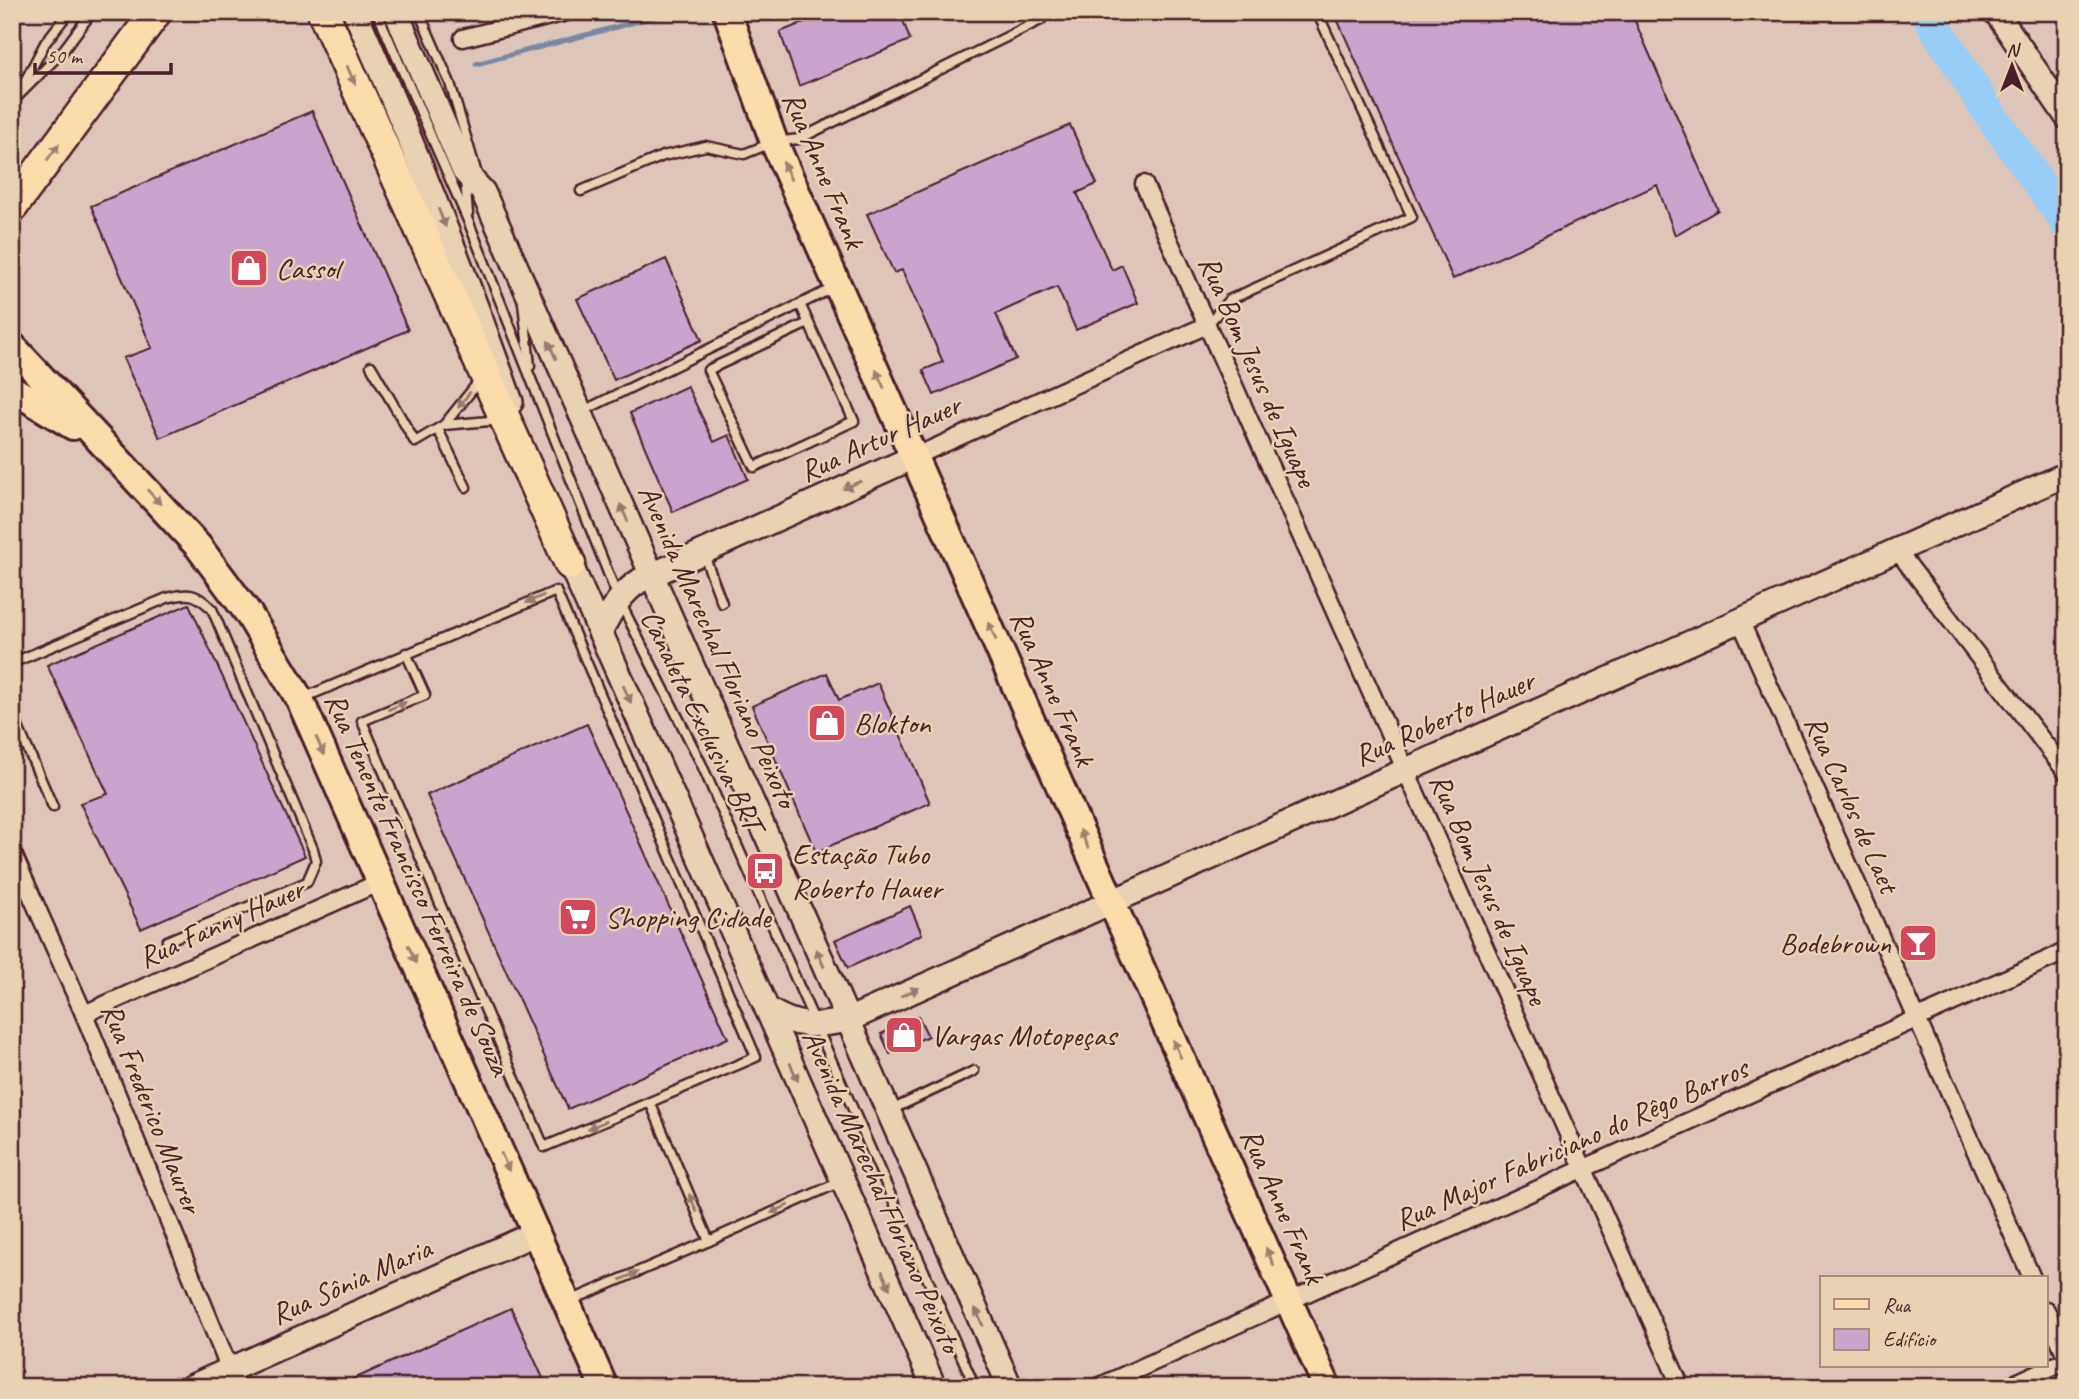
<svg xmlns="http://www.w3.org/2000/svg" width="2079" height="1399" font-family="Caveat,sans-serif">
<rect width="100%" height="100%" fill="#dec5ba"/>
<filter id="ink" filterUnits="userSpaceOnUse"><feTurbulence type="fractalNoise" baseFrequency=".0143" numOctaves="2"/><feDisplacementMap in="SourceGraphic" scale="14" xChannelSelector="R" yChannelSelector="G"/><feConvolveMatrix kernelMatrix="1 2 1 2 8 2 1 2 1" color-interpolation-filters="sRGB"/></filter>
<g filter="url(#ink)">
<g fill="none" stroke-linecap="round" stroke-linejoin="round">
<path stroke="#7887a5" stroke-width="5" d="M476,64L673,12"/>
<path stroke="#97cdf6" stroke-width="33" d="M1926,12L1989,113L2067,223"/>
</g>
<g fill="#c9a5ce" stroke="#4a1f2b" stroke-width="2">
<path d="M829,12H900L910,40L799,86L780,32Z"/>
<path d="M1334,12H1631L1718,210L1675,235L1657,185L1453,279Z"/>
<path d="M312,111L408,330L160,438L123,358L152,348L91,206Z"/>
<path d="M1070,125L1097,184L1077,193L1112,270L1122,265L1138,303L1076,330L1057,287L1027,300L996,314L1016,359L934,395L923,370L943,362L902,270L894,273L867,214Z"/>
<path d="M666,259L702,340L614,380L577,299Z"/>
<path d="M687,386L714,442L729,435L748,479L673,512L630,413Z"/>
<path d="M189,604L305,856L141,929L80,803L108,794L47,665Z"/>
<path d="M827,673L839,700L878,683L930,803L816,852L752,706Z"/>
<path d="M587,724L728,1038L568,1109L427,795Z"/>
<path d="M910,906L922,934L848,968L835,940Z"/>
<path d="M918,1016L928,1036L890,1054L881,1034Z"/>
<path d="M511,1308L547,1387H336L409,1354Z"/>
</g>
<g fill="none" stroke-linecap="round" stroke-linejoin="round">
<g stroke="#4a1f2b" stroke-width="13">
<g id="lane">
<path d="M377,12L469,223L618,598L701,763L975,1387"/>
<path d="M419,12L450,83L477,174"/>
<path d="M22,87L45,43L69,12"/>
<path d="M12,102L62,52L92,12"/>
<path d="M465,181L468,213"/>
<path d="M581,191L663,156L706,146L744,154L774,142L799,139L1041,20"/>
<path d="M523,303L530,366"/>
<path d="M800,304L854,421L754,467L708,370L808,323"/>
<path d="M1208,324L1229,300L1412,217L1317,12"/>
<path d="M371,366L415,442L444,425L480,380"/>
<path d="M583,411L835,287"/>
<path d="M444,425L501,420"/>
<path d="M438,429L466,487"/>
<path d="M704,555L722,603"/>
<path d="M12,663L167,598C189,592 196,593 212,609L313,849L316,861L307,882L167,941"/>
<path d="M303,698L556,591L756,1057L544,1147L362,721L425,695L406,653"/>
<path d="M12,713L53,807"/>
<path d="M650,1102L709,1241"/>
<path d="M891,1110L974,1071"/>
<path d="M12,1201L14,1205"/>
<path d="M570,1301L709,1241L840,1182"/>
</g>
</g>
<g stroke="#4a1f2b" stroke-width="21">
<g id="street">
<path d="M463,38L566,12"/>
<path d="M1144,184L1681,1387"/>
<path d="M914,457L1207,325"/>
<path d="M1897,550L2067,773"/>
<path d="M1740,620L2032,1278"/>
<path d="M12,852L84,1014L237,1387"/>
<path d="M84,1014L380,882"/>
<path d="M2046,1310L2067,1358"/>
<path d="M1098,1387L2067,951"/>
<path d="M2007,1387L2067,1360"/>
</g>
</g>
<g stroke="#4a1f2b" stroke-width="28">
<g id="secondary">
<path d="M355,12C412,140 464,270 511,402"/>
<path d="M396,12L464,171L483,192L1010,1387"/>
<path d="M1996,12L2067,117"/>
<path d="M564,550L934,1387"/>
<path d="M600,632C611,611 620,593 641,580L914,457"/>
<path d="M767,1009C797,1028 814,1027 848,1020L2067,474"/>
<path d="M191,1387L536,1233"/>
</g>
</g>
<g stroke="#4a1f2b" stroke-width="32">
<g id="primary">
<path d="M727,12L774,142L1327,1387"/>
<path d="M12,346L198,546L248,613L300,700L604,1387"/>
<path d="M12,389L73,426"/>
</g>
</g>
<g stroke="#4a1f2b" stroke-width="35">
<g id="highway">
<path d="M323,12L570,564"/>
<path d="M12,207L156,12"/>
</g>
</g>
<use href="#lane" stroke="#e7d3b2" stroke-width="8"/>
<use href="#street" stroke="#e7d3b2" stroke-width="16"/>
<use href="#secondary" stroke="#e7d3b2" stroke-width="23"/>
<use href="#primary" stroke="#fddcac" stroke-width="26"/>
<use href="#highway" stroke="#fddcac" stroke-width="30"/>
</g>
<defs><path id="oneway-solid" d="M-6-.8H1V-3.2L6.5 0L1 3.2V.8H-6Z" transform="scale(1.75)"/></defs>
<g fill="#a47e6c">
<use href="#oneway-solid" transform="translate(351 75) rotate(66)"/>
<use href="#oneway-solid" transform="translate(53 152) rotate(-54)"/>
<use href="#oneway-solid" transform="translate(787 171) rotate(-114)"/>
<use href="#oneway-solid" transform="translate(880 379) rotate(-114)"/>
<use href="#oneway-solid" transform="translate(154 497) rotate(47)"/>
<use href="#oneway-solid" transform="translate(992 631) rotate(-114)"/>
<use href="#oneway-solid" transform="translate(320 746) rotate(66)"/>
<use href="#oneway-solid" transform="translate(1084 839) rotate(-114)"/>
<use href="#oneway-solid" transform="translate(412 954) rotate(66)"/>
<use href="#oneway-solid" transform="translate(1177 1049) rotate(-114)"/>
<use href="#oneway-solid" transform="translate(505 1162) rotate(66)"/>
<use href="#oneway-solid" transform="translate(1270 1257) rotate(-114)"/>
</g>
<g fill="#98796e">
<use href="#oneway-solid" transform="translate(442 218) rotate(68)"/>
<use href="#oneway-solid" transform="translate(552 350) rotate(-114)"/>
<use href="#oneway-solid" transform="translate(464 400) rotate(128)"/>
<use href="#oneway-solid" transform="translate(852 485) rotate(156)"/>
<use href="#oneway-solid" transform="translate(624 513) rotate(-114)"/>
<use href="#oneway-solid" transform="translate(535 599) rotate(157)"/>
<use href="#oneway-solid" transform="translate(627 694) rotate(66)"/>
<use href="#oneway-solid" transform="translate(397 706) rotate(-23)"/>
<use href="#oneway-solid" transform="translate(820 958) rotate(-114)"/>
<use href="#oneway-solid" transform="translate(910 992) rotate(-24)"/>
<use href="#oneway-solid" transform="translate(794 1072) rotate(66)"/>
<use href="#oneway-solid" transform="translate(597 1125) rotate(157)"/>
<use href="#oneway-solid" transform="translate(693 1203) rotate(-113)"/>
<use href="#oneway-solid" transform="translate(780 1209) rotate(155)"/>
<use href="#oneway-solid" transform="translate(629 1276) rotate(-23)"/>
<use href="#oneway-solid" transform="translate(886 1280) rotate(66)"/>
<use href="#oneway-solid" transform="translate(979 1317) rotate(-114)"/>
</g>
</g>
<defs>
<g id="shop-square" transform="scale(2.0125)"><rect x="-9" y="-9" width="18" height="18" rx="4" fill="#d1495b" stroke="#e7d3b2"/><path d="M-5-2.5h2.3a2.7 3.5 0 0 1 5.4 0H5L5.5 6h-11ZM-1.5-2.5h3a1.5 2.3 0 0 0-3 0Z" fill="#fff"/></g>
<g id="bus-square" transform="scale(2.0125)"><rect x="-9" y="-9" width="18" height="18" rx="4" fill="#d1495b" stroke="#e7d3b2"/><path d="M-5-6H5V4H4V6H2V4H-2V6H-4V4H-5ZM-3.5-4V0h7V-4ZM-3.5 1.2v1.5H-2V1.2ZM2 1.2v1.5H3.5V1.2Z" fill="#fff"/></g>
<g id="supermarket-square" transform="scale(2.0125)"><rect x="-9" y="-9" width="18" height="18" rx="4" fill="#d1495b" stroke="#e7d3b2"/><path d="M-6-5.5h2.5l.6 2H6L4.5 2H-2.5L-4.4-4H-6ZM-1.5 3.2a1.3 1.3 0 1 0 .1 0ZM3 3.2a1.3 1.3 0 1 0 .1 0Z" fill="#fff"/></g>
<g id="bar-square" transform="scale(2.0125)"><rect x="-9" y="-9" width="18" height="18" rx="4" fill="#d1495b" stroke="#e7d3b2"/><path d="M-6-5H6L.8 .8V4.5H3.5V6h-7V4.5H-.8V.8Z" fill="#fff"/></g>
</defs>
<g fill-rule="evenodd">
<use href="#shop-square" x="249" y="268"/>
<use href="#shop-square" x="827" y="723"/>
<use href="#bus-square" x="765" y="871"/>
<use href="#supermarket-square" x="578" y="917"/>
<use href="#bar-square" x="1918" y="943"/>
<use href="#shop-square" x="904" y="1035"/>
</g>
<g text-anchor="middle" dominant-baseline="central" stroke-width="5" stroke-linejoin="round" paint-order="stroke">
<g font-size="30" fill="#4a1f2b" stroke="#e7d3b2">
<text transform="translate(824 170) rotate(67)">Rua Anne Frank</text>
<text transform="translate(1258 371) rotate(66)">Rua Bom Jesus de Iguape</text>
<text transform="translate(880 438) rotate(-24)">Rua Artur Hauer</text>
<text transform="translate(718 646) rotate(66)">Avenida Marechal Floriano Peixoto</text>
<text transform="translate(1053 688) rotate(66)">Rua Anne Frank</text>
<text transform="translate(1444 718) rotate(-24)">Rua Roberto Hauer</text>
<text transform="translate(702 720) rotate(64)">Canaleta Exclusiva BRT</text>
<text transform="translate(1852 804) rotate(66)">Rua Carlos de Laet</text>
<text transform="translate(418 884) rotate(66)">Rua Tenente Francisco Ferreira de Souza</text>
<text transform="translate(1489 889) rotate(66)">Rua Bom Jesus de Iguape</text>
<text transform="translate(221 923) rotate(-24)">Rua Fanny Hauer</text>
<text transform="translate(152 1108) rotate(68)">Rua Frederico Maurer</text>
<text transform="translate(1571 1144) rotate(-24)">Rua Major Fabriciano do Rêgo Barros</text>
<text transform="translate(882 1191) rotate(66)">Avenida Marechal Floriano Peixoto</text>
<text transform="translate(1283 1206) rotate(66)">Rua Anne Frank</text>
<text transform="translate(351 1281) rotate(-24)">Rua Sônia Maria</text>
</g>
<g font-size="30" fill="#4a1f2b" stroke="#e7d3b2" text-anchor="start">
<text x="276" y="268">Cassol</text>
<text x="854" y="723">Blokton</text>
<text x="792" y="854">Estação Tubo<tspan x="792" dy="34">Roberto Hauer</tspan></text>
<text x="605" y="917">Shopping Cidade</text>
<text x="1891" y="943" text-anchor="end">Bodebrown</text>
<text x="931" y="1035">Vargas Motopeças</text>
</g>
</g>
<rect width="2079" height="1399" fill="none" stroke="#e7d3b2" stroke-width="42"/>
<rect x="21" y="21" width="2037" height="1357" fill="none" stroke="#4a1f2b" stroke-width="2.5" filter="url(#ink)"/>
<rect x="1820" y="1276" width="228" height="91" fill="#e7d3b2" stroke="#a88b7c" stroke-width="2"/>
<rect x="1834" y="1299" width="35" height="10" fill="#fddcac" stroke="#a88b7c" stroke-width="2"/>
<text x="1883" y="1312" font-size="21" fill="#4a1f2b">Rua</text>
<rect x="1834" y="1329" width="35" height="21" fill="#c9a5ce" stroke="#a88b7c" stroke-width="2"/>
<text x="1883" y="1346" font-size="21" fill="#4a1f2b">Edifício</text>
<g transform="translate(2012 66)" stroke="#e7d3b2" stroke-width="5" paint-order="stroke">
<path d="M0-5L12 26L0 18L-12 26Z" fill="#4a1f2b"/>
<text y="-10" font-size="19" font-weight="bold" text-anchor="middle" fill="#4a1f2b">N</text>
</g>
<path d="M35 63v10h136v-10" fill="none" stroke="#4a1f2b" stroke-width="3.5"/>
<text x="46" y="63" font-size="21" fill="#4a1f2b" stroke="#e7d3b2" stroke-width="5" paint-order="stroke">50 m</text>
</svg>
